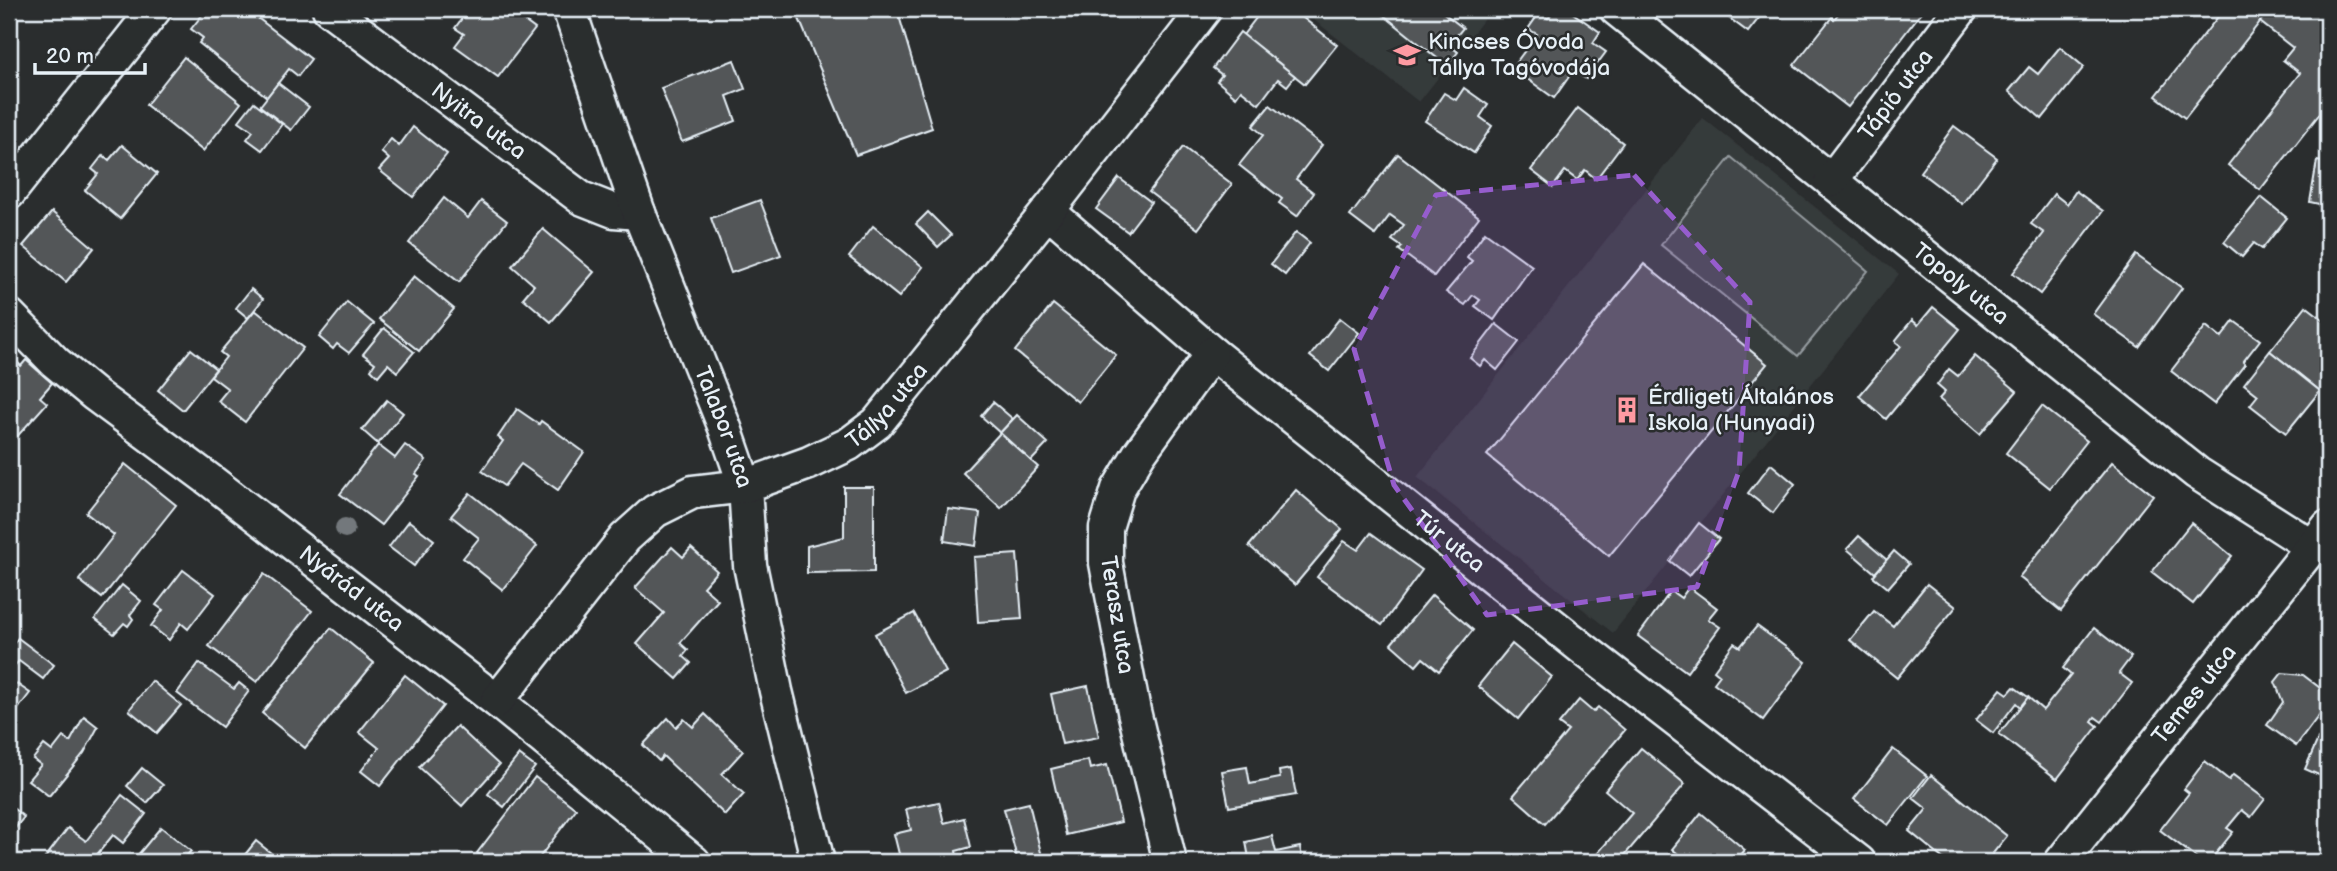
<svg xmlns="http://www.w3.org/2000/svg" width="2337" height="871" font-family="'Balsamiq Sans',sans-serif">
<rect width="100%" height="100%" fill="#2a2d2e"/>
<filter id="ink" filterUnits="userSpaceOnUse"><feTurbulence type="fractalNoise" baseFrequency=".0143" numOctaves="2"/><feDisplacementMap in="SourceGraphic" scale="14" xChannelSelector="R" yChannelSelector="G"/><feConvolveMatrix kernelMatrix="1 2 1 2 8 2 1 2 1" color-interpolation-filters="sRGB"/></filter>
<g filter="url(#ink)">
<g fill="#363a3b">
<path d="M1300,9H1492L1419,102Z"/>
<path d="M1703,118L1899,274L1613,633L1417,477Z"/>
</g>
<path fill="#424648" stroke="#959ca0" stroke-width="2" d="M1731,157L1868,271L1798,356L1661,245Z"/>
<g fill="#535759" stroke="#e8f1f8" stroke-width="2">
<path d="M207,9H246L311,59L298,76L289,69L267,97L199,43L203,38L191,29Z"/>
<path d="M483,9H508L535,29L498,77L455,46L464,34L455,28L468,10L478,16Z"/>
<path d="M795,9H897L932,128L856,155Z"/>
<path d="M1130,9H1146L1140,17Z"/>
<path d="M1263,9H1292L1337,45L1305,84L1243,35Z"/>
<path d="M1376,9H1443L1441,11L1463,28L1449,45L1458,52L1447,66Z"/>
<path d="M1555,9H1567L1600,32L1593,43L1606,52L1586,79L1573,71L1554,98L1512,68L1537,34L1528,29L1540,12L1548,18Z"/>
<path d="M1717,9H1766L1748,32Z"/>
<path d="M1842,9H1924L1848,107L1794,65L1832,17L1834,19Z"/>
<path d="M2224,9H2270L2185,118L2156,96Z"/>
<path d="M2270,9H2328V103L2260,190L2228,165L2300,73L2283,60L2293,48L2260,22Z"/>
<path d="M1240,32L1295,76L1287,86L1278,79L1259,104L1241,90L1236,97L1217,81L1222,75L1213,68Z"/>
<path d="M2060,47L2084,67L2042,119L2009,91L2029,67L2038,74Z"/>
<path d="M184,57L241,103L203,151L146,105Z"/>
<path d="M734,60L745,89L727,96L736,121L682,142L661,88Z"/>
<path d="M278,83L309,107L291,130L260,106Z"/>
<path d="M1464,88L1488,105L1480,117L1492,126L1474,153L1425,121L1444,93L1456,100Z"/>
<path d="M254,102L282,124L262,150L247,139L253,131L239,121Z"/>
<path d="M9,103L18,111L9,122Z"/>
<path d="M1270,105L1322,145L1296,179L1314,193L1297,216L1279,203L1282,199L1239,165L1263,135L1253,126Z"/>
<path d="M1578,108L1623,143L1596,179L1585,170L1577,180L1565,171L1553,187L1531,170Z"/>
<path d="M1954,126L1997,158L1962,204L1920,172Z"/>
<path d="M413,127L447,154L413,197L379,170L389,159L381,152L391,139L399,146Z"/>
<path d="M122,145L157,174L120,219L85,190L98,174L92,169L103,155L109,160Z"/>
<path d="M1183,147L1232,184L1198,229L1149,192Z"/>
<path d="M1398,154L1479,217L1434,276L1399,250L1402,247L1392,240L1404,225L1390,215L1375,235L1350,216Z"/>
<path d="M2317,161L2328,163V206L2310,202Z"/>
<path d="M1119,178L1151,202L1128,232L1096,209Z"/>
<path d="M2076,191L2103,211L2040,294L2013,273L2044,233L2031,224L2054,194L2067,204Z"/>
<path d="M2261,197L2287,218L2262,249L2254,243L2242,257L2224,242Z"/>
<path d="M444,198L468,218L481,201L507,221L459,282L409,243Z"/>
<path d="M760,200L781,255L731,273L711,218Z"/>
<path d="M52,212L94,248L66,282L23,246Z"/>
<path d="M928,212L951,235L938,247L916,224Z"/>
<path d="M873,226L923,267L899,297L849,257Z"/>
<path d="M543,229L594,272L551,322L523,298L534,285L512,266Z"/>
<path d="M1296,232L1310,243L1285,275L1271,264Z"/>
<path d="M1485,232L1532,266L1494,320L1475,306L1480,300L1473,295L1465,305L1446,292L1472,261L1467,257Z"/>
<path d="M2136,255L2182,288L2139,347L2093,314Z"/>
<path d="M1644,264L1767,364L1609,556L1487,455Z"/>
<path d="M414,276L454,309L419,351L379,319Z"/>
<path d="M251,289L263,299L248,318L236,308Z"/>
<path d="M347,302L374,324L349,353L337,344L333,349L319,337Z"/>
<path d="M1053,304L1116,355L1078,402L1015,351Z"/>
<path d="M2306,306L2328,323V380L2320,391L2270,351Z"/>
<path d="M1933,307L1960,329L1886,419L1859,396L1901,346L1895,341L1912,320L1918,325Z"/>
<path d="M255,310L303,348L245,422L218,401L228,389L211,376L226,357L220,352Z"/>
<path d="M1340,318L1359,333L1329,371L1310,356Z"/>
<path d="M2234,321L2260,340L2243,362L2245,364L2214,404L2171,371L2206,326L2221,338Z"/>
<path d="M1496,324L1519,342L1497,370L1485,360L1480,366L1470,358Z"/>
<path d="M384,328L414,352L397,372L388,364L378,376L371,369L375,363L363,354Z"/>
<path d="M191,349L216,369L183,410L158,390Z"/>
<path d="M2270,351L2320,391L2286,433L2250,405L2258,395L2244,384Z"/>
<path d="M1975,356L2017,391L1980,434L1939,399L1945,392L1937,385L1949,369L1958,376Z"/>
<path d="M26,360L52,383L40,397L47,403L14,440L9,436V369L16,361L21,366Z"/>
<path d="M387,400L403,413L378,444L362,430Z"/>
<path d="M993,402L1013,419L1000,433L981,416Z"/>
<path d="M2042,406L2087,441L2050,488L2006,453Z"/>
<path d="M517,409L539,424L541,421L584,452L558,490L521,464L504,486L482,471L503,441L498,437Z"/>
<path d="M1017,415L1048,443L1031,461L1000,433Z"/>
<path d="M1000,433L1038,467L1001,508L963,473Z"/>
<path d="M378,445L395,458L405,445L426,460L416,474L419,476L381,525L340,494Z"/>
<path d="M2112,462L2153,495L2061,611L2019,577Z"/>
<path d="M125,464L176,505L102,598L79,580L114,535L86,513Z"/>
<path d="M1771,464L1795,484L1773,513L1748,493Z"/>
<path d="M844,487H874V572L807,573V546L844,537Z"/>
<path d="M1296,490L1342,529L1295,585L1249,546Z"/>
<path d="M470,493L537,546L503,590L463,558L479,538L451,516Z"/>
<path d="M948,509L980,513L976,546L944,541Z"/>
<path d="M409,521L434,540L414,566L389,547Z"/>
<path d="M1699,523L1719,539L1689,576L1670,561Z"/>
<path d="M2191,523L2232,556L2193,604L2152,572Z"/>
<path d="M1371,533L1422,570L1382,625L1317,577L1344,541L1358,550Z"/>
<path d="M1859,536L1887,560L1875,573L1847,549Z"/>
<path d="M672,547L683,557L691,548L717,571L703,587L718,600L680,643L688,650L683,656L691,663L677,679L637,644L664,613L635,588Z"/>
<path d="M1894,551L1909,564L1888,588L1873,576Z"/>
<path d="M1017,554L1022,619L978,622L974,557Z"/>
<path d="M183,570L215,594L188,629L181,623L169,640L151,626L163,610L156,605Z"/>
<path d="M264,574L312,611L257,682L209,646Z"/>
<path d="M1927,584L1956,607L1897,678L1850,640L1874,611L1893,626Z"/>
<path d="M122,585L141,601L130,615L133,619L128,626L124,623L114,634L95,619Z"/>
<path d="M1689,587L1717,608L1708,619L1720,627L1687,672L1638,636L1671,591L1681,598Z"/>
<path d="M1432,595L1473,630L1439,671L1423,658L1416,666L1391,644Z"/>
<path d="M914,613L946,672L906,693L875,634Z"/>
<path d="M1757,626L1806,662L1763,720L1714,683L1720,675L1714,670L1734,643L1740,647Z"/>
<path d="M331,628L374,663L305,748L262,713Z"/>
<path d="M2094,628L2131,657L2119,673L2132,683L2102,722L2095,717L2092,721L2098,726L2057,779L1999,734L2028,697L2043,710L2071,675L2063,668Z"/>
<path d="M18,638L54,665L43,679L19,661L12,668L9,665L11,654L9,650Z"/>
<path d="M1512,644L1552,677L1518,719L1478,686Z"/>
<path d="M199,663L234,689L239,683L249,691L222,727L177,693Z"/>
<path d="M2282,673L2303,675L2328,694V703L2296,746L2267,725L2283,702L2275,682Z"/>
<path d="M405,675L443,706L380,786L361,771L379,748L359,732Z"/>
<path d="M11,680L30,693L9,721V683Z"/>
<path d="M152,681L181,705L157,733L129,710Z"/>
<path d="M1088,686L1099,737L1062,744L1051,694Z"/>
<path d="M2014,687L2028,697L2020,707L2016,703L1993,733L1976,720L2001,689L2008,694Z"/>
<path d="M1579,700L1593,712L1598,707L1625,730L1545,824L1513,796L1568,731L1559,724Z"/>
<path d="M705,714L743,751L722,774L744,794L725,815L663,756L659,761L643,745L668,718L676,727L684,719L693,727Z"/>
<path d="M84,716L98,727L84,753L49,796L28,780L41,765L33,759L44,745L52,751L63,737L70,742Z"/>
<path d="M457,726L499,765L462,806L419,767Z"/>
<path d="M2318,739L2328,743V779L2305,769Z"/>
<path d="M1641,748L1685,784L1619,862H1607L1597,854L1632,813L1605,790Z"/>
<path d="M1893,749L1927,776L1888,825L1854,799Z"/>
<path d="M519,755L535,767L504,807L488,794Z"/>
<path d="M1088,760L1090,769L1107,765L1121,822L1066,835L1051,769Z"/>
<path d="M2205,761L2229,780L2233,775L2265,799L2251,817L2242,810L2227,828L2233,832L2209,862H2202L2160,830L2189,793L2184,789Z"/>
<path d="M1247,767L1250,784L1280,778L1279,771L1291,769L1296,795L1229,807L1222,771Z"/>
<path d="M142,768L163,785L147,803L127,786Z"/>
<path d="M1931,775L2007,836L1986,862H1947L1909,831L1927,809L1913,798Z"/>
<path d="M535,777L576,809L536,862H490L477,853Z"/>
<path d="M122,795L146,814L123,843L113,835L91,862H42L68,828L86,841Z"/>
<path d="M939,802L944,823L964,818L971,847L956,851L958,862H901L894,834L911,830L906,809Z"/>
<path d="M1029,803L1043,861L1018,862L1004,809Z"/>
<path d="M9,805L24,817L9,836Z"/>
<path d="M1701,813L1745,850L1735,862H1688L1672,849Z"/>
<path d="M161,827L191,851L181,862H132Z"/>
<path d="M1272,836L1276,852L1300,847L1303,862H1245L1244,859L1249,858L1246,842Z"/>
<path d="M256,841L282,862H239Z"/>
</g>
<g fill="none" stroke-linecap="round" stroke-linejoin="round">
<g stroke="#e8f1f8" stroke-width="37">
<g id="minor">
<path id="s1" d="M329,9L581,198L614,211L639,213"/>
<path id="s2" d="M569,9L639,213L725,428L745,486L750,565L776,691L818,862"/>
<path id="s3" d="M1616,9L2197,473L2313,547"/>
<path id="s4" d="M1831,181L1961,9"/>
<path d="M9,193L155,9"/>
<path id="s5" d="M1048,211L1212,353L1582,648L1859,862"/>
<path id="s6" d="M9,315L55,362L95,395L211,481L497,701L694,862"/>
<path id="s7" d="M497,701L625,538L655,511L693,492L745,486L809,463L849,444L877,423L1048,211L1205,9"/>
<path d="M1170,862L1134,711L1106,563V528L1118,489L1139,454L1212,353"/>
<path id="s8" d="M2061,862L2328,527"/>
</g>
</g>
<use href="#minor" stroke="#2a2d2e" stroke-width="32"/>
</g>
<circle fill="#73787b" cx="345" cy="528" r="10"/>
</g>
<path fill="#965dcd" fill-opacity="0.2" stroke="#965dcd" stroke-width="5" stroke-dasharray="14 9" stroke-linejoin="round" d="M1634,175L1750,302L1739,471L1697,587L1487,615L1394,485L1354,349L1436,195Z"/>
<defs>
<g id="school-bare" transform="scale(2.1)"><path d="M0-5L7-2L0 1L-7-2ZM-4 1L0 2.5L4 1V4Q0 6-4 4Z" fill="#ff9aa2" stroke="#2a2d2e" stroke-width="2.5" paint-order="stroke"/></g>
<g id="building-bare" transform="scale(2.1)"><path d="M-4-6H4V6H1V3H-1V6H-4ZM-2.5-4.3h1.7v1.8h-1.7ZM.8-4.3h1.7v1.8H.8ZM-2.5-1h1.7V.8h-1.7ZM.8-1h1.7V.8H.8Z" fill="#ff9aa2" stroke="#2a2d2e" stroke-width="2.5" paint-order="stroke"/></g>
</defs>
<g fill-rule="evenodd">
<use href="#school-bare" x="1407" y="55"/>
<use href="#building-bare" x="1627" y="410"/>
</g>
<g text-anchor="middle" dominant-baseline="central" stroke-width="5" stroke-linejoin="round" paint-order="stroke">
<g font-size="23" fill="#e8f1f8" stroke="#2a2d2e" text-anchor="start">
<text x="1428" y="42">Kincses Óvoda<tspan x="1428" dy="26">Tállya Tagóvodája</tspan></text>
<text x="1648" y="397">Érdligeti Általános<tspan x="1648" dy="26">Iskola (Hunyadi)</tspan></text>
</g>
<g font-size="23" fill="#e8f1f8" stroke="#2a2d2e">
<text stroke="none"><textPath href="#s4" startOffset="108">Tápió utca</textPath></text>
<text stroke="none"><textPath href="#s1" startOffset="187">Nyitra utca</textPath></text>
<text stroke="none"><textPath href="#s3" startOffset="441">Topoly utca</textPath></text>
<text stroke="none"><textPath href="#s7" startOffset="509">Tállya utca</textPath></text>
<text stroke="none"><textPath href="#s2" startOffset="446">Talabor utca</textPath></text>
<text stroke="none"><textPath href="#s5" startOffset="520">Túr utca</textPath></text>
<text stroke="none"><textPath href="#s6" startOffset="439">Nyárád utca</textPath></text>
<text transform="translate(1117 615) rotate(81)">Terasz utca</text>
<text stroke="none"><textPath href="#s8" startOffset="214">Temes utca</textPath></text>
</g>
</g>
<rect width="2337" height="871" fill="none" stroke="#2a2d2e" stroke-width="35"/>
<rect x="18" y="18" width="2302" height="836" fill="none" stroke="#e8f1f8" stroke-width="2.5" filter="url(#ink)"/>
<path d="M35 63v10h110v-10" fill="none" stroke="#e8f1f8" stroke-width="3.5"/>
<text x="46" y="63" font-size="21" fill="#e8f1f8" stroke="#2a2d2e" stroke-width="5" paint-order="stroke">20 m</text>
</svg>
